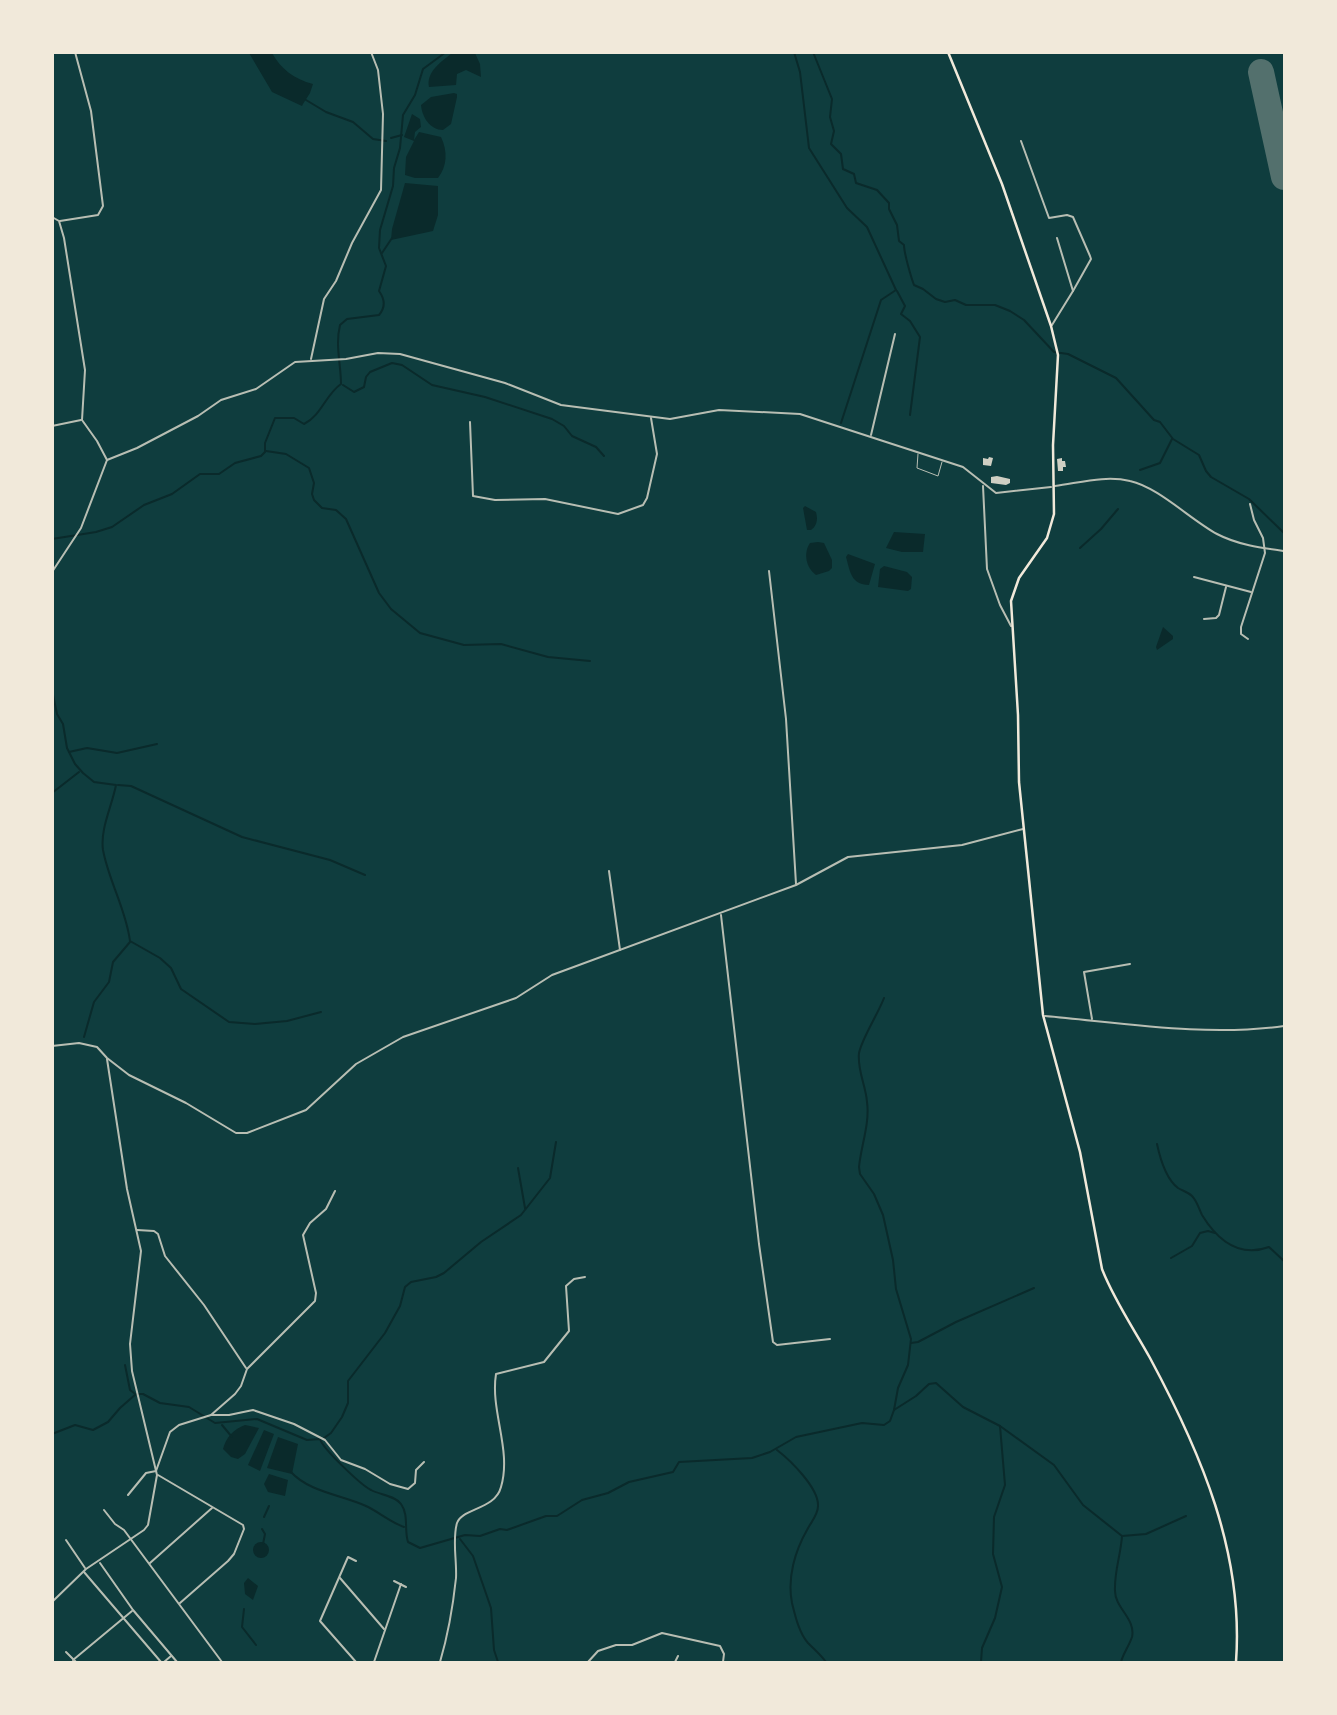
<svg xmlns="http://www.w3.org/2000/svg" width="1337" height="1715" font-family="'Roboto Serif',serif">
<rect width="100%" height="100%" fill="#0f3d3e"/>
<g fill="#0a2a2b">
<path d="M249,53H272C281,69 294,79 313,84L310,93L303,104L302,106L272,92Z"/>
<path d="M452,53H475L480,64L481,77L466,70L457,74L456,85L429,87C426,72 441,62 452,53Z"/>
<path d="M454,93L457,94V97L451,124L443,130C430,130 422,117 421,105L431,97Z"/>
<path d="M412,114L420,119L421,127L415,132L414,140L419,132L441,137C448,152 447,166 438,178H415L405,175L406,157L414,141L404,137Z"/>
<path d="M405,183L438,186V215L433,231L391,240L392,229Z"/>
<path d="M805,506L816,512C818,519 817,526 811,530H807L803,508Z"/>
<path d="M894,532L925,534L923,552H902L886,548Z"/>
<path d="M818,542L824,543L832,560V568L829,571L816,575C806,568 803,553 810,543Z"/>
<path d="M848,554L875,564L869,585C851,585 850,571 846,557Z"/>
<path d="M884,566L907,572L912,577L911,589L908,591L878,587L880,569Z"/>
<path d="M1163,627L1173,636V639L1157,650L1156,647Z"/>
<path d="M245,1425L259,1428L245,1454L238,1459L231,1457L223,1449C226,1437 234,1429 245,1425Z"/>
<path d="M264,1430L274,1434L260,1471L248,1465Z"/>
<path d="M278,1437L298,1444L292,1474L267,1468Z"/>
<path d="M269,1474L288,1480L285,1496L268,1492L264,1484Z"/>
<circle cx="261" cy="1550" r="8"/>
<path d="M248,1578L258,1586L253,1600L245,1594L244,1583Z"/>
</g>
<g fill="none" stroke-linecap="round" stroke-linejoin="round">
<g stroke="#0a2a2b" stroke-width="2">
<path d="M794,52L800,72L809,148L847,208L867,227L896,290L881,300L841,423"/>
<path d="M813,52L832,99L830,117L834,131L831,144L841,154L843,169L854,174L856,183L877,190L889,203V209L897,225L899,241L904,245C904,253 911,277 914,285L923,289L936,299L945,302L955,300L966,305H995L1010,311L1024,320L1054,352L1068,354L1116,378L1154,420L1160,422L1173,439L1199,455L1206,471L1211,477L1249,499L1284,533"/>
<path d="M306,100L326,112L353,122L373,139L386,141"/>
<path d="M391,138L402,135"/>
<path d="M382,253L392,238"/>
<path d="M897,291L905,306L901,314L910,321L920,337L910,415"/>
<path d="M343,385L354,392L364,387L366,377L370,372L392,363L402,365L432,385L485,397L552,419L564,426L572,436L596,447L604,456"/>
<path d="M266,451L286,454L309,468L314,483L312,494L314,500L322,508L336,510L346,519L379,593L391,609L420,633L464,645L501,644L548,657L590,661"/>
<path d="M1140,470L1160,463L1172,439"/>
<path d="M52,539L96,532L112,527L144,505L172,494L200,474H219L235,463L261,456L265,452V443L275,418H294L304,424C321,416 326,394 341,384C341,364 335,346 340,325L347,319L379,315C386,307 384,298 379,291L386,266L379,248L380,230L393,186L394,168L400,148L403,115L415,95L423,69L446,52"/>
<path d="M1080,548L1101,529L1118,509"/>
<path d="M52,671V685"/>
<path d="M52,690L57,714L63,724L67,748L75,764L83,773L94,782L116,785C112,806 100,829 103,850C109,882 126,909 130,941L160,958L171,968L181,989L229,1022L255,1024L287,1021L321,1012"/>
<path d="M69,752L87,748L117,753L157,744"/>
<path d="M118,785L131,786L242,837L330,860L365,875"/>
<path d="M52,793L79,772"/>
<path d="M884,998C878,1014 862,1038 859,1053C857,1070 866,1086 867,1102C870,1123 861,1146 859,1167L860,1174L874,1194L883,1215L893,1260L896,1289L911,1339L908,1365L898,1388L894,1410"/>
<path d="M84,1037L94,1002L109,982L113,962L130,942"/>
<path d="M1157,1144C1160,1158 1166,1179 1178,1188C1183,1191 1188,1192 1192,1196C1197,1201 1199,1209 1202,1215C1218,1241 1239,1258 1269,1247L1284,1261"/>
<path d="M518,1168L525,1208"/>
<path d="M1171,1258L1192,1246L1200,1233L1208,1231L1215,1233"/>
<path d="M911,1343L918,1342L956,1322L1034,1288"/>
<path d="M125,1365L130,1390L134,1393"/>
<path d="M222,1425L232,1437"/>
<path d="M52,1434L75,1425L93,1430L108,1422L120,1408L136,1394H143L160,1403L189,1407L215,1423L257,1419L307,1440L320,1439C323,1449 361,1485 371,1490C380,1495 394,1495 401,1504C409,1515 404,1530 408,1542L420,1548L465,1535L480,1536L500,1529L507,1530L546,1516H557L582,1500L608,1493L629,1482L673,1472L679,1462L752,1458L770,1452L796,1437L862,1423L884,1425L890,1421L894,1410L916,1396L929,1384L936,1383L963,1407L1000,1426L1054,1465L1083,1505L1122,1536C1121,1554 1114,1572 1115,1591C1115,1608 1136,1619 1132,1637C1129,1646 1123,1654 1121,1662"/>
<path d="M324,1438L331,1433L342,1417L348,1403V1381L385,1333L400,1306L405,1287L411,1282L436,1277L444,1273L481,1242L521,1215L550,1178L556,1142"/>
<path d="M777,1450C790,1460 819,1488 818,1506C818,1515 811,1522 807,1530C795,1551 787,1578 792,1603C795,1615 799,1633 808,1643C815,1650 820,1654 826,1662"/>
<path d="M291,1472C309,1492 342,1495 366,1506C379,1512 390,1522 404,1527"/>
<path d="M264,1517L269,1506"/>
<path d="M262,1529L265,1534L263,1544"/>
<path d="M1122,1536L1146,1534L1186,1516"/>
<path d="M460,1539L473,1556L491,1608L494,1650L498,1662"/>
<path d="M244,1609L242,1627L256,1645"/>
<path d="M981,1662L982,1648L995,1618L1002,1587L993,1554L994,1517L1005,1485L1000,1426"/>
</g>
<path stroke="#53706d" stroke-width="26" d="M1261,72L1284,177"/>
</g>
<g fill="#cfcfc3">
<path d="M989,457L993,458L991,466L983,465V458L988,459Z"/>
<path d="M1062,458V461H1065L1066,467H1063V471H1058L1057,459Z"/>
<path d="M997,476L1010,479V483L1006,485L991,483V477Z"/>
</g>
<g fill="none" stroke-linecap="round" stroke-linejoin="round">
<path stroke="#b8beb3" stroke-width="1" d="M918,454L917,468L938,476L942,462"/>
<g stroke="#b8beb3" stroke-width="2">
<path d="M1021,141L1049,218L1067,215L1073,217L1090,256L1091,259L1073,291"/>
<path d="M52,217L59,221L64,238L85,370L82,420L97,441L107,460L81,528L52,572"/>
<path d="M60,221L98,215L103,206L91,111L75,52"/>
<path d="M1052,325L1073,291L1057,238"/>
<path d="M311,359L324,299L336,281L352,243L381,190L383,114L378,70L371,52"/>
<path d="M470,422L473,496L495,500L545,499L618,514L643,505L647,498L657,454L651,418"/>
<path d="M52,426L81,420"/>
<path d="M871,435L895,334"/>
<path d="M107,460L137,448L198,416L221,400L256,389L295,362L346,359L378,353L400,354L505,383L561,405L670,419L719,410L800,414L963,467L996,493L1051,487"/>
<path d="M983,486L987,569L1000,605L1011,626"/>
<path d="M769,571L786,719L796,884"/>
<path d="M1194,577L1251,592"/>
<path d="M1204,619L1216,618L1219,615L1226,587"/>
<path d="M1248,639L1241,634V627L1265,553L1263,538L1254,520L1250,504"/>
<path d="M609,871L620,950"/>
<path d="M721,915L759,1244L773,1342L777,1345L830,1339"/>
<path d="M1045,1016C1123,1023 1206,1037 1284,1026"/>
<path d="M1092,1019L1084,972L1130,964"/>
<path d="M52,1046L79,1043L97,1047L107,1058L129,1075L186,1103L236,1133H247L306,1110L356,1064L403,1037L516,998L552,975L796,885L848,857L962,845L1023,829"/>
<path d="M137,1230L154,1231L158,1234L165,1256L204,1305L246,1368"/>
<path d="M211,1415H229L253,1410L294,1424L325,1440L341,1460L365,1469L390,1484L408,1489L415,1483L416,1470L424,1462"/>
<path d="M158,1475L243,1525L244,1529L234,1554L228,1561L180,1603"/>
<path d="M128,1495L146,1473L156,1471L170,1432L179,1425L211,1415L235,1394L241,1386L247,1369L315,1301L316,1293L303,1235L310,1223L326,1209L335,1191"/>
<path d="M104,1510L115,1524L124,1530L222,1662"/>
<path d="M66,1540L85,1568"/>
<path d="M356,1561L348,1557L320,1621L356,1662"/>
<path d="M100,1563L133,1610L177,1662"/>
<path d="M150,1563L212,1508"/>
<path d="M84,1572L161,1662"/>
<path d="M340,1578L384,1629"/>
<path d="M394,1581L406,1587"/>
<path d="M52,1602L86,1569L144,1530L148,1525L157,1475L132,1371L130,1344L141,1251L127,1189L107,1059"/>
<path d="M66,1652L76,1662"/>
<path d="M73,1660L132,1611"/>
<path d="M164,1662L171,1656"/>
<path d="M374,1662L401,1584"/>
<path d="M440,1662C448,1635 453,1606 456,1578C457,1560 452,1540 457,1523C462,1508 495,1510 501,1487C512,1450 490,1411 496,1374L544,1362L569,1331L566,1286L574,1279L585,1277"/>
<path d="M588,1662L598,1651L616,1645H632L662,1633L720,1646L724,1654L723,1662"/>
<path d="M675,1662L678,1656"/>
</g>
<path stroke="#b8beb3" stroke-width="2" d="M1055,486C1079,483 1105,475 1130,481C1158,487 1191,520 1217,534C1238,545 1262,548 1284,551"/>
<path stroke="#f1e9da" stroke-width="2.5" d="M948,52L1002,184L1051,326L1058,355L1053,445L1054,514L1047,538L1019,578L1011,601L1018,715L1019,782L1043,1015L1080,1152L1102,1269C1114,1300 1134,1329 1150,1358C1201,1453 1244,1553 1236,1662"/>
</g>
<rect width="1337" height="1715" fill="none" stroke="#f1e9da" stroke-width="108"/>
</svg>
